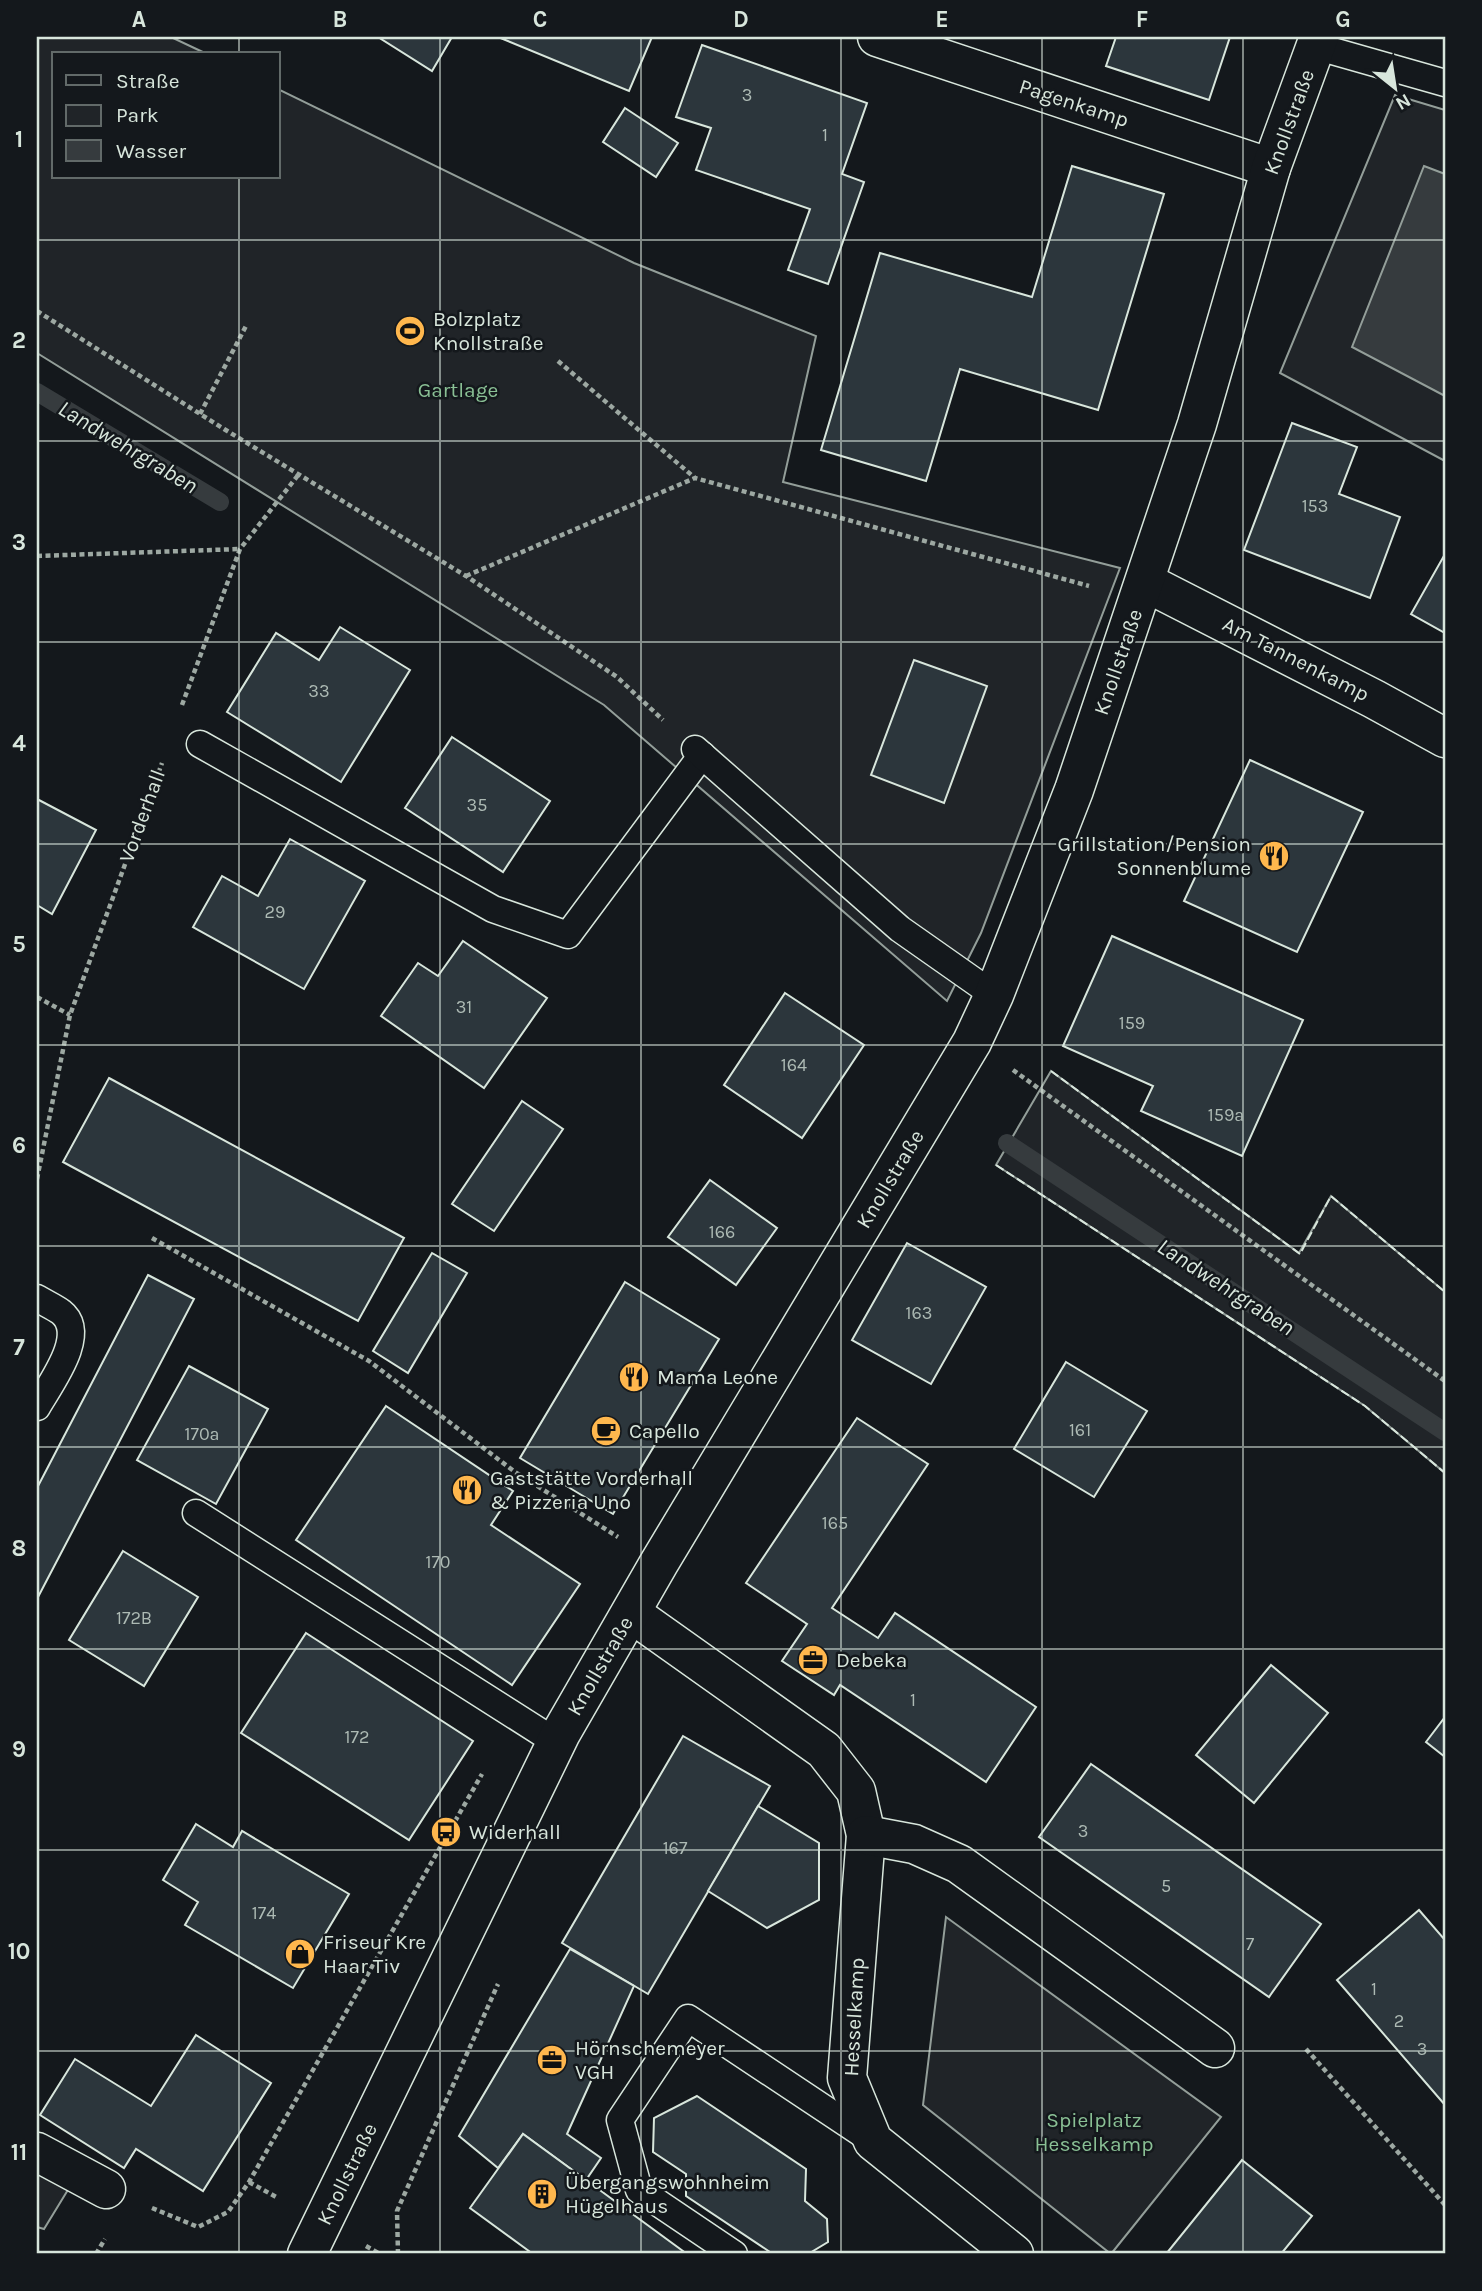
<svg xmlns="http://www.w3.org/2000/svg" width="1482" height="2291" font-family="Karla,sans-serif">
<rect width="100%" height="100%" fill="#14181c"/>
<g fill="#202428" stroke="#939e99" stroke-width="2">
<path d="M37,37H171L207,54H54V177H278V89L634,263L816,336L783,482L1120,568L981,933L947,1001L604,705L37,353Z"/>
<path d="M1395,95L1445,110V461L1280,373Z"/>
<path d="M1051,1071L1299,1253L1331,1196L1445,1292V1473L1365,1406L996,1165Z"/>
<path d="M946,1917L1221,2117L1111,2254L923,2105Z"/>
<path d="M37,2162L74,2180L44,2229L37,2227Z"/>
</g>
<path fill="#363b3e" stroke="#939e99" stroke-width="2" d="M1424,166L1445,174V396L1352,347Z"/>
<g fill="none" stroke-linecap="round" stroke-linejoin="round">
<g stroke="#363b3e" stroke-width="18">
<path d="M37,392L220,502"/>
<path d="M1007,1143L1445,1432"/>
</g>
</g>
<g fill="#2c363c" stroke="#d8e6dc" stroke-width="2">
<path d="M378,37H452L432,71Z"/>
<path d="M498,37H652L629,91Z"/>
<path d="M1116,37H1230L1209,100L1106,66Z"/>
<path d="M702,45L867,103L842,174L864,182L828,284L788,270L810,209L696,170L711,128L676,117Z"/>
<path d="M625,108L678,143L656,177L603,142Z"/>
<path d="M1072,166L1164,194L1098,410L960,369L926,481L821,450L880,253L1032,297Z"/>
<path d="M1292,423L1357,447L1339,494L1400,517L1370,598L1244,550Z"/>
<path d="M1445,554V633L1411,614Z"/>
<path d="M340,627L410,670L341,782L227,712L276,633L319,660Z"/>
<path d="M914,660L987,686L944,803L871,775Z"/>
<path d="M452,737L550,801L503,872L405,808Z"/>
<path d="M1250,760L1363,812L1297,952L1184,901Z"/>
<path d="M37,799L96,830L52,914L37,905Z"/>
<path d="M290,839L365,881L304,989L193,927L222,876L258,896Z"/>
<path d="M1112,936L1303,1020L1242,1156L1141,1111L1153,1086L1063,1046Z"/>
<path d="M463,941L547,998L484,1088L381,1016L418,963L438,976Z"/>
<path d="M785,993L864,1045L802,1138L724,1085Z"/>
<path d="M109,1078L404,1238L358,1321L63,1162Z"/>
<path d="M522,1101L563,1129L494,1231L452,1204Z"/>
<path d="M710,1180L777,1228L736,1285L668,1237Z"/>
<path d="M907,1243L986,1287L931,1384L852,1340Z"/>
<path d="M432,1253L467,1273L408,1373L373,1351Z"/>
<path d="M148,1275L194,1299L37,1599V1488Z"/>
<path d="M625,1282L719,1339L613,1514L520,1458Z"/>
<path d="M1066,1362L1147,1411L1094,1497L1014,1449Z"/>
<path d="M189,1366L268,1409L216,1504L137,1460Z"/>
<path d="M386,1406L513,1491L491,1525L580,1584L512,1685L296,1540Z"/>
<path d="M857,1418L928,1464L832,1608L878,1638L895,1613L1036,1707L986,1782L840,1685L834,1695L782,1661L807,1624L746,1583Z"/>
<path d="M123,1551L198,1597L144,1686L69,1640Z"/>
<path d="M306,1633L473,1741L409,1840L241,1733Z"/>
<path d="M1271,1665L1328,1713L1254,1803L1196,1755Z"/>
<path d="M1445,1717V1757L1426,1742Z"/>
<path d="M683,1736L770,1786L648,1994L562,1943Z"/>
<path d="M1091,1764L1321,1924L1269,1997L1039,1837Z"/>
<path d="M758,1806L819,1843V1900L767,1928L708,1891Z"/>
<path d="M196,1824L233,1847L242,1831L349,1894L293,1988L185,1925L198,1902L163,1880Z"/>
<path d="M1419,1910L1445,1940V2105L1337,1980Z"/>
<path d="M570,1949L634,1986L567,2134L601,2158L586,2180L523,2134L498,2168L459,2136Z"/>
<path d="M196,2035L271,2083L203,2191L136,2149L124,2168L40,2115L75,2059L151,2106Z"/>
<path d="M697,2096L806,2169L805,2201L827,2219L828,2242L808,2254H773L686,2196V2174L653,2152L654,2118Z"/>
<path d="M523,2134L586,2180L687,2254H533L470,2208Z"/>
<path d="M1242,2160L1312,2216L1281,2254H1166Z"/>
</g>
<g fill="none" stroke-linecap="round" stroke-linejoin="round">
<g stroke="#d8e6dc" stroke-width="29">
<g id="lane">
<path d="M1315,46L1445,83"/>
<path d="M200,744L493,909L568,935L702,755"/>
<path d="M695,749L900,929L994,995"/>
<path d="M37,1298C45,1303 54,1307 61,1312C89,1334 50,1384 37,1407"/>
<path d="M196,1513L556,1742"/>
<path d="M734,2254L639,2190L620,2120L688,2018L873,2141"/>
</g>
</g>
<g stroke="#d8e6dc" stroke-width="41">
<g id="street">
<path d="M877,37L1271,168"/>
<path d="M1145,582L1374,699L1445,738"/>
<path d="M631,1613L824,1750L856,1791L866,1835L847,2078L873,2141L1014,2254"/>
<path d="M866,1835L914,1844L959,1864L1215,2048"/>
<path d="M37,2152L106,2189"/>
</g>
</g>
<g stroke="#d8e6dc" stroke-width="41">
<path id="secondary" d="M307,2254L561,1733L659,1563L972,1042L994,995L1074,790L1197,424L1271,168L1319,37"/>
</g>
<g stroke="#9da8a2" stroke-width="4.5" stroke-dasharray="5 3.5" stroke-linecap="butt">
<path d="M37,311L224,429L466,576L617,677L663,720"/>
<path d="M558,361L695,478"/>
<path d="M200,414L247,324"/>
<path d="M37,556L240,549"/>
<path d="M466,576L695,478L1089,586"/>
<path d="M182,705L240,549L299,474"/>
<path d="M37,997L70,1015"/>
<path d="M1013,1070L1445,1381"/>
<path d="M37,1179L70,1015L162,763"/>
<path d="M152,1238L369,1361L515,1472L618,1537"/>
<path d="M1306,2049L1445,2205"/>
<path d="M249,2182L278,2198"/>
<path d="M152,2208L198,2227L228,2212L249,2182L482,1774"/>
<path d="M366,2246L380,2254"/>
<path d="M96,2254L105,2239"/>
<path d="M398,2254L397,2211L498,1984"/>
</g>
<use href="#lane" stroke="#14181c" stroke-width="26"/>
<use href="#street" stroke="#14181c" stroke-width="38"/>
<use href="#secondary" stroke="#14181c" stroke-width="38"/>
<g stroke="#d8e6dc" stroke-width="2" stroke-dasharray="9 3.5" stroke-linecap="butt">
<path d="M1051,1071L1300,1254L1331,1196L1445,1292"/>
<path d="M996,1165L1365,1406L1445,1473"/>
</g>
</g>
<path fill="none" stroke="#d8e6dc" stroke-width="2" stroke-opacity="0.55" d="M239,37V54M440,37V2254M641,37V2254M841,37V2254M1042,37V2254M1243,37V2254M239,177V2254M37,240H1445M37,441H1445M37,642H1445M37,844H1445M37,1045H1445M37,1246H1445M37,1447H1445M37,1649H1445M37,1850H1445M37,2051H1445"/>
<defs>
<g id="stadium-disc" transform="scale(1.575)"><circle r="9.5" fill="#ffb74d" stroke="#14181c"/><path d="M0-5a6.5 5 0 1 0 0 10a6.5 5 0 1 0 0-10ZM-3.5-1.8h7v3.6h-7Z" fill="#111"/></g>
<g id="restaurant-disc" transform="scale(1.575)"><circle r="9.5" fill="#ffb74d" stroke="#14181c"/><path d="M-5-6h1v4h1v-4h1v4h1v-4h1v5L-1.5 .5V6h-2V.5L-5-1ZM5-6V6H3V1.5H1.5Q1.5-4 5-6Z" fill="#111"/></g>
<g id="cafe-disc" transform="scale(1.575)"><circle r="9.5" fill="#ffb74d" stroke="#14181c"/><path d="M-5.5-4.5H6V0H3Q3 3.5 0 3.5H-2.5Q-5.5 3.5-5.5 0ZM3-3.2v2h1.7v-2ZM-6 4.5H4V6H-6Z" fill="#111"/></g>
<g id="office-disc" transform="scale(1.575)"><circle r="9.5" fill="#ffb74d" stroke="#14181c"/><path d="M-6-3h4V-5.5h4V-3h4V5H-6ZM-1-4.5V-3h2v-1.5ZM-6 0V1H6V0Z" fill="#111"/></g>
<g id="bus-disc" transform="scale(1.575)"><circle r="9.5" fill="#ffb74d" stroke="#14181c"/><path d="M-5-6H5V4H4V6H2V4H-2V6H-4V4H-5ZM-3.5-4V0h7V-4ZM-3.5 1.2v1.5H-2V1.2ZM2 1.2v1.5H3.5V1.2Z" fill="#111"/></g>
<g id="shop-disc" transform="scale(1.575)"><circle r="9.5" fill="#ffb74d" stroke="#14181c"/><path d="M-5-2.5h2.3a2.7 3.5 0 0 1 5.4 0H5L5.5 6h-11ZM-1.5-2.5h3a1.5 2.3 0 0 0-3 0Z" fill="#111"/></g>
<g id="building-disc" transform="scale(1.575)"><circle r="9.5" fill="#ffb74d" stroke="#14181c"/><path d="M-4-6H4V6H1V3H-1V6H-4ZM-2.5-4.3h1.7v1.8h-1.7ZM.8-4.3h1.7v1.8H.8ZM-2.5-1h1.7V.8h-1.7ZM.8-1h1.7V.8H.8Z" fill="#111"/></g>
</defs>
<g fill-rule="evenodd">
<use href="#stadium-disc" x="410" y="331"/>
<use href="#restaurant-disc" x="1274" y="856"/>
<use href="#restaurant-disc" x="634" y="1377"/>
<use href="#cafe-disc" x="606" y="1431"/>
<use href="#restaurant-disc" x="467" y="1490"/>
<use href="#office-disc" x="813" y="1660"/>
<use href="#bus-disc" x="446" y="1832"/>
<use href="#shop-disc" x="300" y="1954"/>
<use href="#office-disc" x="552" y="2060"/>
<use href="#building-disc" x="542" y="2194"/>
</g>
<g text-anchor="middle" dominant-baseline="central" stroke-width="5" stroke-linejoin="round" paint-order="stroke">
<g font-size="18" fill="#adbab4">
<text x="747" y="95">3</text>
<text x="825" y="135">1</text>
<text x="1315" y="506">153</text>
<text x="319" y="691">33</text>
<text x="477" y="805">35</text>
<text x="275" y="912">29</text>
<text x="464" y="1007">31</text>
<text x="1132" y="1023">159</text>
<text x="794" y="1065">164</text>
<text x="1226" y="1115">159a</text>
<text x="722" y="1232">166</text>
<text x="919" y="1313">163</text>
<text x="1080" y="1430">161</text>
<text x="202" y="1434">170a</text>
<text x="835" y="1523">165</text>
<text x="438" y="1562">170</text>
<text x="134" y="1618">172B</text>
<text x="913" y="1700">1</text>
<text x="357" y="1737">172</text>
<text x="1083" y="1831">3</text>
<text x="675" y="1848">167</text>
<text x="1166" y="1886">5</text>
<text x="264" y="1913">174</text>
<text x="1250" y="1944">7</text>
<text x="1374" y="1989">1</text>
<text x="1399" y="2021">2</text>
<text x="1422" y="2049">3</text>
</g>
<g font-size="21" fill="#d8e6dc" stroke="#14181c">
<text transform="translate(1074 103) rotate(18)">Pagenkamp</text>
<text transform="translate(1289 122) rotate(-70)">Knollstraße</text>
<text transform="translate(1296 659) rotate(27)">Am Tannenkamp</text>
<text transform="translate(1118 662) rotate(-71)">Knollstraße</text>
<text transform="translate(142 816) rotate(-70)">Vorderhall</text>
<text transform="translate(890 1179) rotate(-59)">Knollstraße</text>
<text transform="translate(600 1666) rotate(-60)">Knollstraße</text>
<text transform="translate(854 2017) rotate(-87)">Hesselkamp</text>
<text transform="translate(347 2174) rotate(-64)">Knollstraße</text>
</g>
<g font-size="21" fill="#d8e6dc" stroke="#14181c" text-anchor="start">
<text x="433" y="319">Bolzplatz<tspan x="433" dy="24">Knollstraße</tspan></text>
<text x="1251" y="844" text-anchor="end">Grillstation/Pension<tspan x="1251" dy="24">Sonnenblume</tspan></text>
<text x="657" y="1377">Mama Leone</text>
<text x="629" y="1431">Capello</text>
<text x="490" y="1478">Gaststätte Vorderhall<tspan x="490" dy="24">&amp; Pizzeria Uno</tspan></text>
<text x="836" y="1660">Debeka</text>
<text x="469" y="1832">Widerhall</text>
<text x="323" y="1942">Friseur Kre<tspan x="323" dy="24">Haar Tiv</tspan></text>
<text x="575" y="2048">Hörnschemeyer<tspan x="575" dy="24">VGH</tspan></text>
<text x="565" y="2182">Übergangswohnheim<tspan x="565" dy="24">Hügelhaus</tspan></text>
</g>
<g font-size="21" fill="#8ac095" stroke="#14181c">
<text x="458" y="390">Gartlage</text>
<text x="1094" y="2120">Spielplatz<tspan x="1094" dy="24">Hesselkamp</tspan></text>
</g>
<g font-size="23" font-style="italic" fill="#d8e6dc" stroke="#14181c">
<text transform="translate(128 447) rotate(31)">Landwehrgraben</text>
<text transform="translate(1226 1287) rotate(33)">Landwehrgraben</text>
</g>
</g>
<rect width="1482" height="2291" fill="none" stroke="#14181c" stroke-width="77"/>
<rect x="52" y="52" width="228" height="126" fill="#14181c" stroke="#626a69" stroke-width="2"/>
<rect x="66" y="75" width="35" height="10" fill="#14181c" stroke="#626a69" stroke-width="2"/>
<text x="116" y="88" font-size="21" fill="#d8e6dc">Straße</text>
<rect x="66" y="105" width="35" height="21" fill="#202428" stroke="#626a69" stroke-width="2"/>
<text x="116" y="122" font-size="21" fill="#d8e6dc">Park</text>
<rect x="66" y="140" width="35" height="21" fill="#363b3e" stroke="#626a69" stroke-width="2"/>
<text x="116" y="158" font-size="21" fill="#d8e6dc">Wasser</text>
<g transform="translate(1395 88) rotate(150)" stroke="#14181c" stroke-width="5" paint-order="stroke">
<path d="M0-5L12 26L0 18L-12 26Z" fill="#d8e6dc"/>
<text y="-10" font-size="19" font-weight="bold" text-anchor="middle" fill="#d8e6dc">N</text>
</g>
<rect x="38" y="38" width="1406" height="2214" fill="none" stroke="#d8e6dc" stroke-width="2.5"/>
<g font-size="23" text-anchor="middle" font-weight="bold" fill="#d8e6dc">
<text x="139" y="27">A</text>
<text x="340" y="27">B</text>
<text x="540" y="27">C</text>
<text x="741" y="27">D</text>
<text x="942" y="27">E</text>
<text x="1142" y="27">F</text>
<text x="1343" y="27">G</text>
<text x="19" y="147">1</text>
<text x="19" y="348">2</text>
<text x="19" y="550">3</text>
<text x="19" y="751">4</text>
<text x="19" y="952">5</text>
<text x="19" y="1153">6</text>
<text x="19" y="1355">7</text>
<text x="19" y="1556">8</text>
<text x="19" y="1757">9</text>
<text x="19" y="1959">10</text>
<text x="19" y="2160">11</text>
</g>
</svg>
